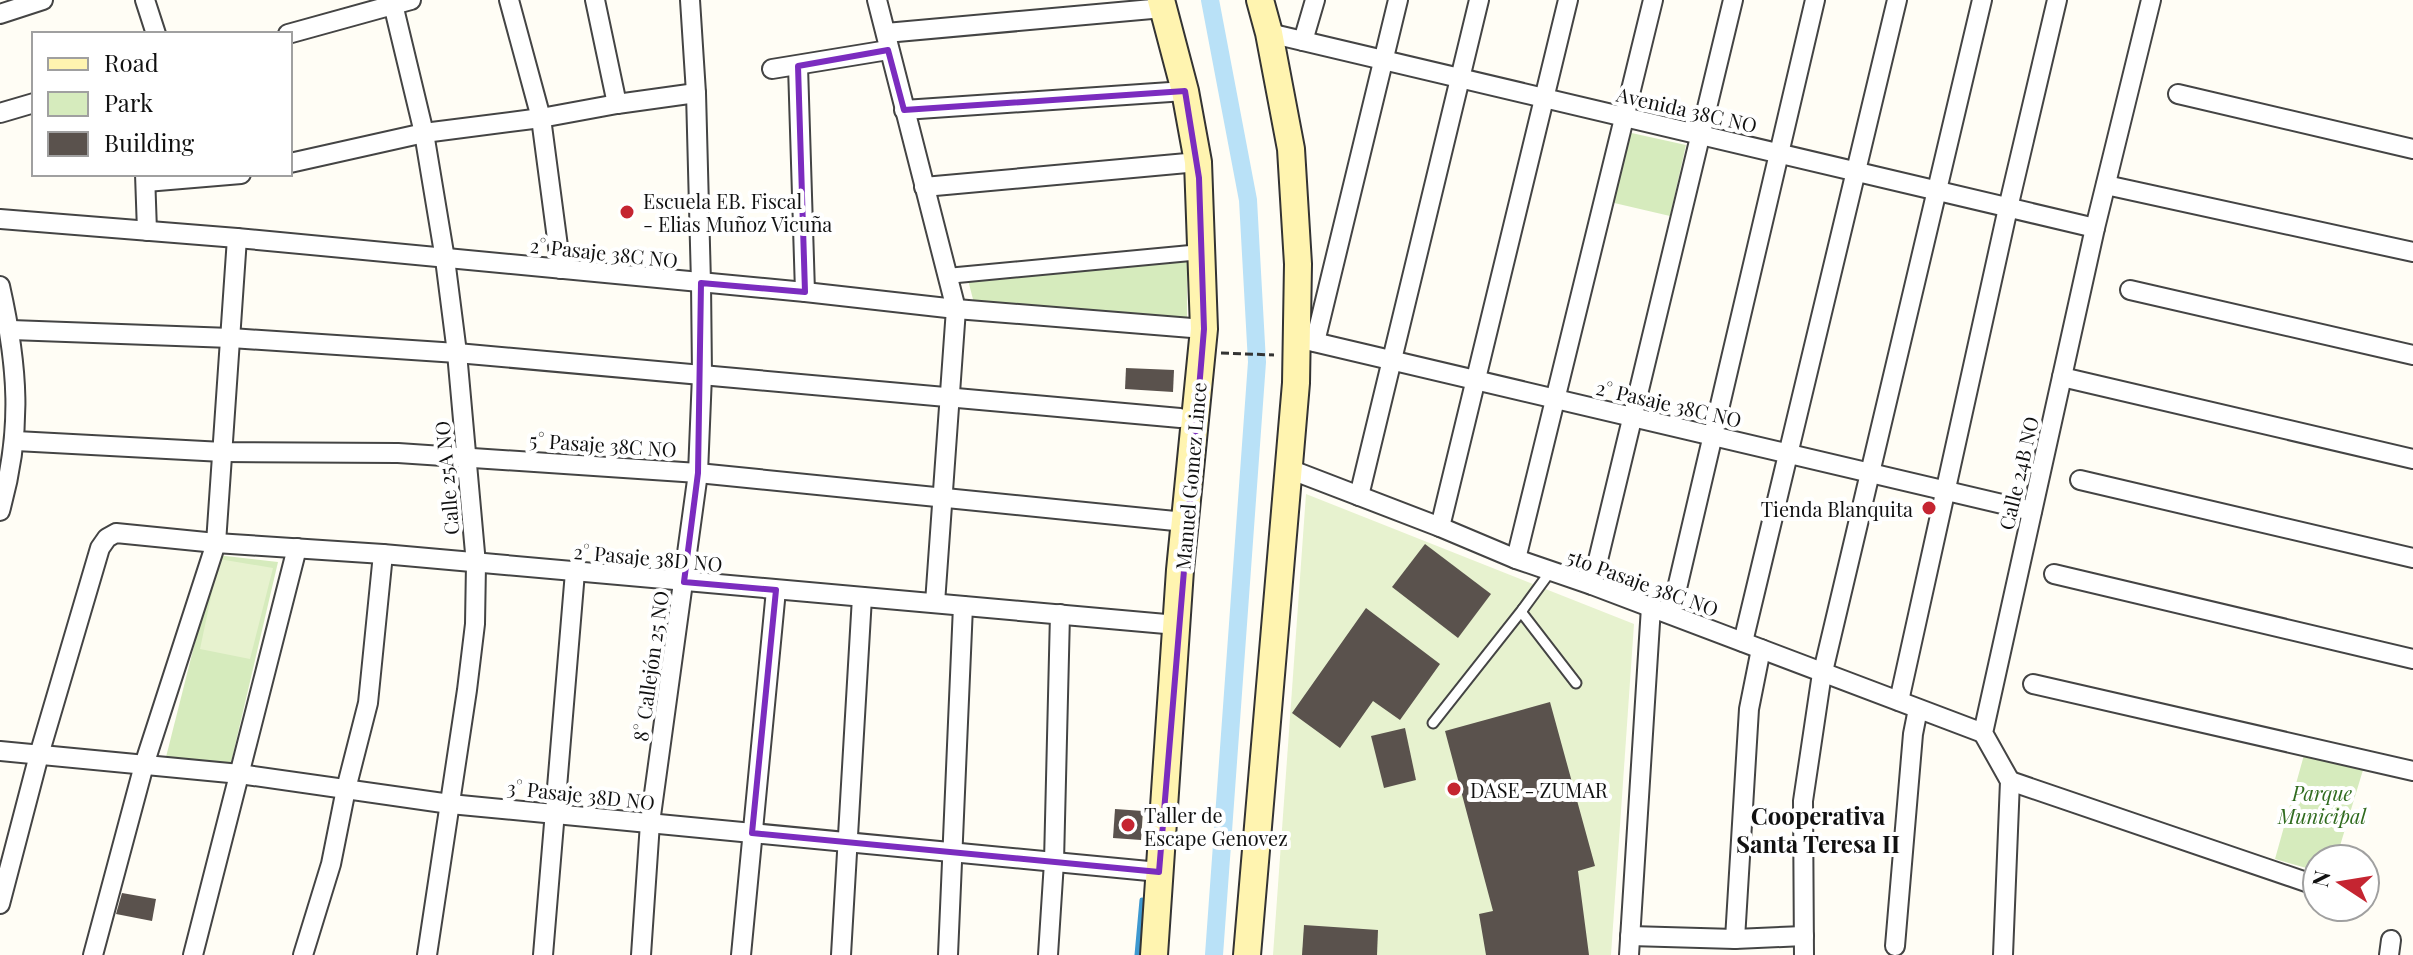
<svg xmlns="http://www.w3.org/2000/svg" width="2413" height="955" font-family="'Playfair Display',serif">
<rect width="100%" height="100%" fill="#fffdf5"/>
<g fill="#d6ebbd">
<path d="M1627,132L1686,145L1670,216L1610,202Z"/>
<path d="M1187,259V321L975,307L968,280Z"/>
<path d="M217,555L278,562L230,767L165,761Z"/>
<path d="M2304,755L2363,770L2336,859H2317V871L2275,859Z"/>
</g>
<g fill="#e7f2cf">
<path d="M1306,494L1634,624L1611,955H1273Z"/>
<path d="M219,559L273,568L250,659L200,649Z"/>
</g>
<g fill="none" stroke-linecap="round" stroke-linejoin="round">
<path stroke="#3e99d0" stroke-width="5" d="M1137,955L1142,900"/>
<path stroke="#b9e1f7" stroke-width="18" d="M1210,0L1248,200L1257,362L1214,955"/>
</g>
<g fill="#5a524d">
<path d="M1126,368L1174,370L1173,392L1125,389Z"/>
<path d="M1425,544L1491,594L1458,638L1392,587Z"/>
<path d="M1366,608L1440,664L1400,720L1373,701L1340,748L1292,713Z"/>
<path d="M1550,702L1595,866L1578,871L1589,955H1486L1479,914L1493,911L1445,731Z"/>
<path d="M1405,728L1416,780L1384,788L1371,736Z"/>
<path d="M1115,809L1143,811L1141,840L1113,838Z"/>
<path d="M122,893L156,899L152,921L116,914Z"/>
<path d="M1304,925L1378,930L1377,955H1302Z"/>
</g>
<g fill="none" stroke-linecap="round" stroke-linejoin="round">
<g stroke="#444" stroke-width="13">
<g id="service">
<path d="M1550,572L1523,609L1522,613L1576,683"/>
<path d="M1433,723L1523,609"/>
</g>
</g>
<g stroke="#444" stroke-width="18">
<path id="pedestrian" d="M947,276L1201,252"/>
</g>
<g stroke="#444" stroke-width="22">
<g id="minor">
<path d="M145,0L156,34"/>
<path d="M392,0L424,133L445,259L457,353L476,564L475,624L467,690L427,955"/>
<path d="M509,0L541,118L561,269"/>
<path d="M595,0L617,104"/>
<path d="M877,0L956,309L935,603"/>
<path d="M0,14L43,0"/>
<path d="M886,33L1163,8"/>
<path d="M1269,33L2095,228"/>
<path d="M288,34L411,0"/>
<path d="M1303,41L1315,0"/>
<path d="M798,66L805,292"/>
<path d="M772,69L888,50"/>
<path d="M2178,94L2413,149"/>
<path d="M904,110L1185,91"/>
<path d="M0,113L34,103"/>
<path d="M290,163L424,133L541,118L617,104L696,93"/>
<path d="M145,174L147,231"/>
<path d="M146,182L241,174"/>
<path d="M2106,185L2413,252"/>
<path d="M924,187L1198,162"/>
<path d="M0,219L237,238L805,292L956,309L1204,329"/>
<path d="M0,286C18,366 23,430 0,511"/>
<path d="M2130,290L2413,355"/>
<path d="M11,330L231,338L457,353L1180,418"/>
<path d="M1297,338L2032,511"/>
<path d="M1315,342L1398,0"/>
<path d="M2062,377L2413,459"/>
<path d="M16,441L223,452L398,453L698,473L1185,522"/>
<path d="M1289,469L1440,527L1516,559L1592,585L1983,733"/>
<path d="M2080,480L2413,558"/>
<path d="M1359,496L1479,0"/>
<path d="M1440,527L1568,0"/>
<path d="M1516,559L1653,0"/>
<path d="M2054,574L2413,659"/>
<path d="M1592,585L1733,0"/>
<path d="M1671,614L1815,0"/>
<path d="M1743,642L1897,0"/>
<path d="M2033,684L2413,771"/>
<path d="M1899,701L2008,208L2057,0"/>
<path d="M0,751L240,774L450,804L1159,872"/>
<path d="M2010,781L2315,885"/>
<path d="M0,904L39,755L100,548L107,538L116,533L216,543L383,554L1177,625"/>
<path d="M1630,936L1735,939L1804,936"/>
<path d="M1735,939L1749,709L1761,649"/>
<path d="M1895,946L1913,734L1918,709"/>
<path d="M93,955L144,765L216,543L237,238"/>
<path d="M193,955L297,548"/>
<path d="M303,955L331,864L346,789L368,703L383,554"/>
<path d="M543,955L575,572"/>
<path d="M641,955L650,823L698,473L702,375L701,283L696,93L690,0"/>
<path d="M741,955L776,590"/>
<path d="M841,955L862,597"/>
<path d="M948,955L963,606"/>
<path d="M1048,955L1054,862L1060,614"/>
<path d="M1629,955L1651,607"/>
<path d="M1804,955L1803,801L1821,680L1982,0"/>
<path d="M2003,955L2010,781L1983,733L2095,228L2151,0"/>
<path d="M2389,955L2391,940"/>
</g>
</g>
<g stroke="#333" stroke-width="30">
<g id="secondary">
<path d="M1154,955L1180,570L1204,329L1198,162L1185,91L1161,0"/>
<path d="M1247,955L1296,383L1298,264L1291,149L1269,33L1260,0"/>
</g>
</g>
<path stroke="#333" stroke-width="3" stroke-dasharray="8 4" stroke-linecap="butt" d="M1221,353L1274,355"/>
<use href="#service" stroke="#fff" stroke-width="9"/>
<use href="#pedestrian" stroke="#fff" stroke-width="14"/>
<use href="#minor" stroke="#fff" stroke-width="18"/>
<use href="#secondary" stroke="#fff4b0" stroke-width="26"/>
</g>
<path fill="none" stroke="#7b2cbf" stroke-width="6" stroke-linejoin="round" d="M888,50L904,110L1185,91L1199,178L1204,329L1159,872L752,833L776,590L684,582L698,473L701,283L805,292L798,66Z"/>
<g fill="#c52531" stroke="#fff" stroke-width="3">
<circle cx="627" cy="212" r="8"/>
<circle cx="1929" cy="508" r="8"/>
<circle cx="1454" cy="789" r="8"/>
<circle cx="1128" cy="825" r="8"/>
</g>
<g text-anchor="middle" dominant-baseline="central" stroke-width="8" stroke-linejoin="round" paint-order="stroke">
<g font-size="20" fill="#111" stroke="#fff">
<text transform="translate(1687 109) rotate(13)">Avenida 38C NO</text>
<text transform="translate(604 252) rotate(6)">2° Pasaje 38C NO</text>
<text transform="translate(1669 403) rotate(13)">2° Pasaje 38C NO</text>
<text transform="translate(603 444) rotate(4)">5° Pasaje 38C NO</text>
<text transform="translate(2018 473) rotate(-77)">Calle 24B NO</text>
<text transform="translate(1190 476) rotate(-85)">Manuel Gomez Lince</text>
<text transform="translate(446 478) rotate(-95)">Calle 25A NO</text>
<text transform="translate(648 557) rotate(5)">2° Pasaje 38D NO</text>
<text transform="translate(1643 582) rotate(20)">5to Pasaje 38C NO</text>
<text transform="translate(650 666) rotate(-82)">8° Callejón 25 NO</text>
<text transform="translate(581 794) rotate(6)">3° Pasaje 38D NO</text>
</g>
<g font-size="20" fill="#111" stroke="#fff" text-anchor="start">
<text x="643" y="200">Escuela EB. Fiscal<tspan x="643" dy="23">- Elias Muñoz Vicuña</tspan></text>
<text x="1913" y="508" text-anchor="end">Tienda Blanquita</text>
<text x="1470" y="789">DASE - ZUMAR</text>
<text x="1144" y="814">Taller de<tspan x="1144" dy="23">Escape Genovez</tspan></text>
</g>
<g font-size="20" font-style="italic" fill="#306b1f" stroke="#fff">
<text x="2322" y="792">Parque<tspan x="2322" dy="23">Municipal</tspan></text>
</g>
<g font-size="24" font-weight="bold" fill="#111" stroke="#fff">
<text x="1818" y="815">Cooperativa<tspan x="1818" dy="28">Santa Teresa II</tspan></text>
</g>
</g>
<rect x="32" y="32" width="260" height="144" fill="#ffffff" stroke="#a0a0a0" stroke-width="2"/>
<rect x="48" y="58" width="40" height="12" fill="#fff4b0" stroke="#a0a0a0" stroke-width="2"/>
<text x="104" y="72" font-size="24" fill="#111111">Road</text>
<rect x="48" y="92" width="40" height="24" fill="#d6ebbd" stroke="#a0a0a0" stroke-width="2"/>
<text x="104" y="112" font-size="24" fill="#111111">Park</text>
<rect x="48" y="132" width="40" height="24" fill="#5a524d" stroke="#a0a0a0" stroke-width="2"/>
<text x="104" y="152" font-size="24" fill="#111111">Building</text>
<g transform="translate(2341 883) rotate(282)"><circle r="38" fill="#ffffff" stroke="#a0a0a0" stroke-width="2"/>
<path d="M0-6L14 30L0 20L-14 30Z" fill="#c52531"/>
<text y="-12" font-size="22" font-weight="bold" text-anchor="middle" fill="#111111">N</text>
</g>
</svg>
